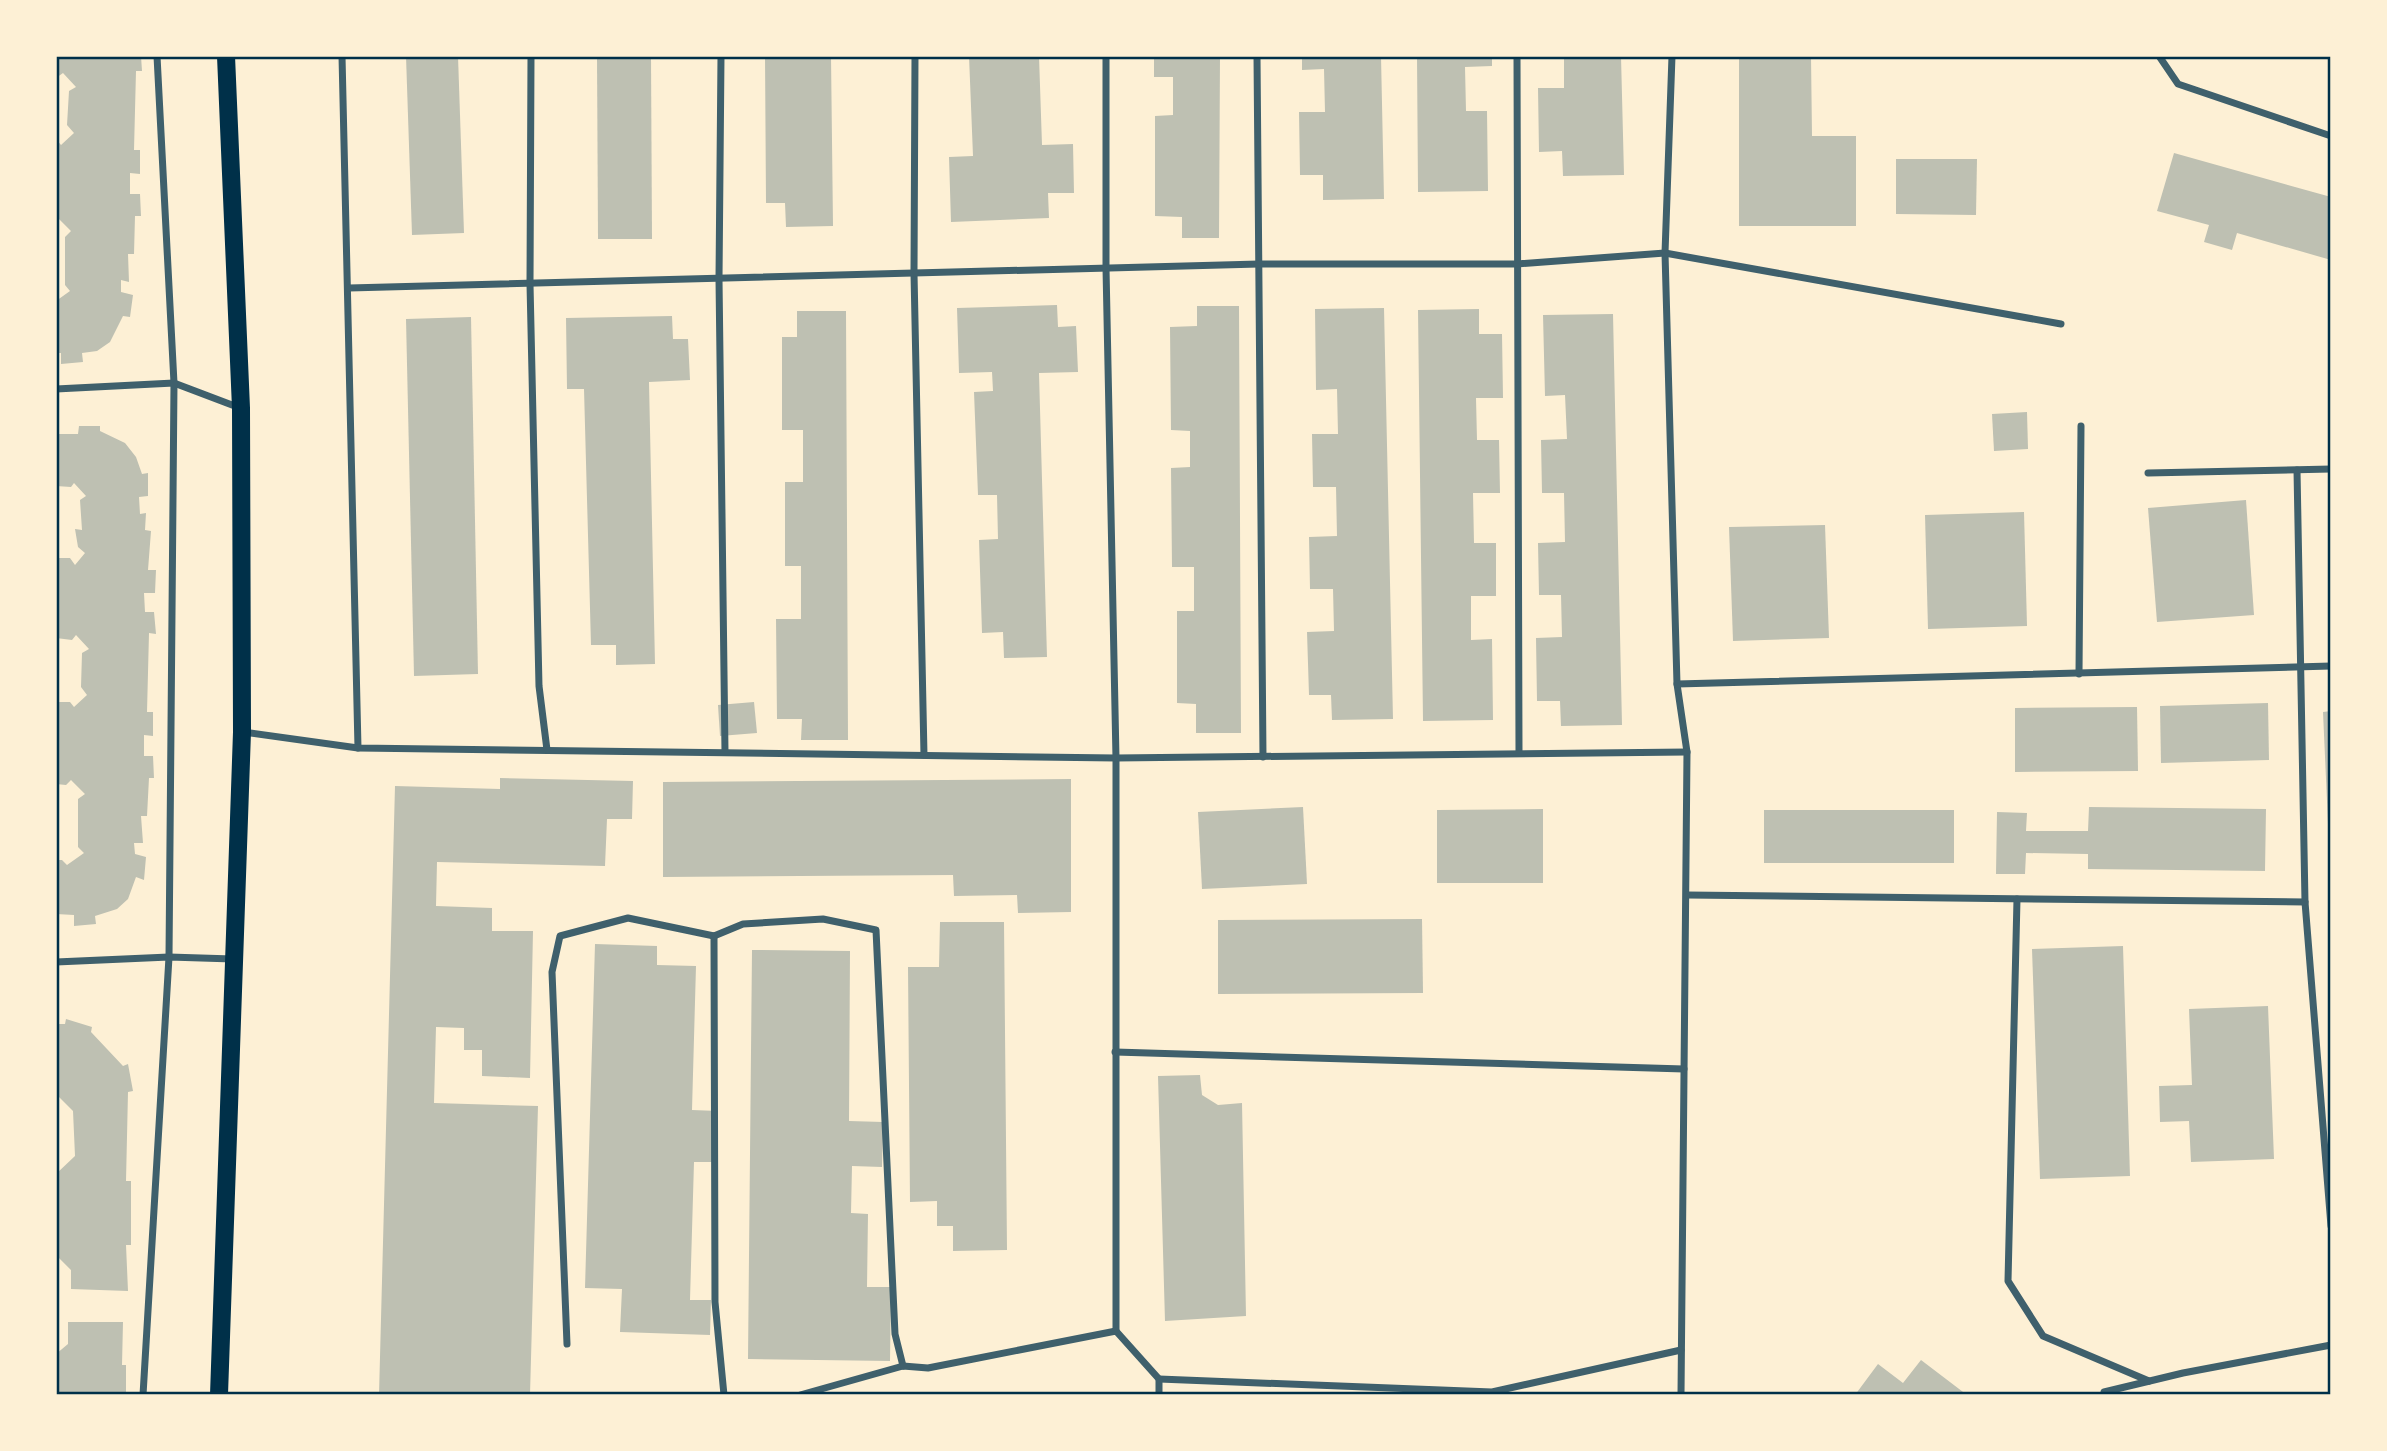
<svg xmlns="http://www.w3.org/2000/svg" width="2387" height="1451" font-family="'PT Sans',sans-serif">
<rect width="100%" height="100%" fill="#fdf0d5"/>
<g fill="#bec0b2">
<path d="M56,56H141L142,71H136L134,150H140V174L130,173V194H140L141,216H135L134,254H128L129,282L121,280V292L133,295L130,317L123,316L110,342L97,351L82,353L83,362L61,364V353H56V301L70,291L65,285V237L71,231L58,218L56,220V139L61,145L74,133L67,125L69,91L76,87L63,73L56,78Z"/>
<path d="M406,56H458L464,233L412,235Z"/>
<path d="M597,56H651L652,239H598Z"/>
<path d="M765,56H831L833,226L786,227L785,203H766Z"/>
<path d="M969,56H1039L1042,145L1073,144L1074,193H1048L1049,218L951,222L949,157L973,156Z"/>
<path d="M1154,56H1220L1219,238H1182V217L1155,216V116L1173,115V77H1154Z"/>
<path d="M1302,56H1381L1384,199L1323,200V175H1300L1299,112H1325L1324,69L1302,70Z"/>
<path d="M1417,56H1492V66L1465,67L1466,111H1487L1488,191L1418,192Z"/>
<path d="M1564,56H1621L1624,175L1563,176L1562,151L1539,152L1538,88H1564Z"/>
<path d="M1739,56H1811L1812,136H1856V226H1739Z"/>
<path d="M2174,153L2331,197V260L2237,233L2232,250L2204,242L2209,225L2157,211Z"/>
<path d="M1896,159H1977L1976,215L1896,214Z"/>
<path d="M1057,305L1058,327L1076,326L1078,372L1039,373L1047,657L1004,658L1003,632L982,633L979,540L998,539L997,495H978L974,392L993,391L992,372L959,373L957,308Z"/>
<path d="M1197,306H1239L1241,733H1196V704L1177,703V611H1194V567H1172L1171,468L1190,467V431L1171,430L1170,327L1197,326Z"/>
<path d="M1384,308L1393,719L1332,720L1331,695H1309L1307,632L1334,631L1333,589H1310L1309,537L1337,536L1336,487H1313L1312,434H1338L1337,389L1316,390L1315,309Z"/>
<path d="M1479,309V334H1502L1503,398H1476L1477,440H1499L1500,493H1473L1474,543H1496V596H1471V640L1492,639L1493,720L1423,721L1418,310Z"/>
<path d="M797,311H846L848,740H801L802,719H777L776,619H801V566H785V482H803V430H782V337H797Z"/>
<path d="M1613,314L1622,725L1561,726L1560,701H1537L1536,638L1562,637L1561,595H1539L1538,543L1565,542L1564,493H1542L1541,440L1567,439L1565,395L1545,396L1543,315Z"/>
<path d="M672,316L673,339H688L690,380L649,382L655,664L616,665V645H591L584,389H567L566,318Z"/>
<path d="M471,317L478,674L414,676L406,319Z"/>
<path d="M2027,412L2028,449L1994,451L1992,414Z"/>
<path d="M79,426H100V431L125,443L136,457L142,474L148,473V496L139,497L140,514L146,513L145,530L151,531L148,570H156L155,593H144L145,612H154L156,634L149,633L147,712H153V736L144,735V756H153L154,778H149L147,816H141L143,843H134L135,854L146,857L144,880L136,877L128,899L117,909L95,916L96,924L74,926V915L56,914V860H62L67,865L84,853L78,847V799L85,794L71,780L66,785L56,784V705L59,702H70L74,707L87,695L81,687L82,653L89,649L76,635L72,640L56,638V558H70L75,565L85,553L78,547L75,529L82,530L80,500L86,496L74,483L71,487L56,486V434H78Z"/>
<path d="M2246,500L2254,615L2157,622L2148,508Z"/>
<path d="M2024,512L2027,626L1928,629L1925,515Z"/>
<path d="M1825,525L1829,638L1733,641L1729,527Z"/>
<path d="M754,702L757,733L720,736L718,705Z"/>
<path d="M2268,703L2269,760L2161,763L2160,706Z"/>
<path d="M2137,707L2138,771L2015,772V708Z"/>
<path d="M2331,711V846H2329L2323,712Z"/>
<path d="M500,778L633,781L632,819H607L605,866L437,862L436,906L492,908V931H533L530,1078L482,1076V1050H464V1028L436,1027L434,1103L538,1106L530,1395H379L395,786L500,789Z"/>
<path d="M1071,779V912L1018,913L1017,895L954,896L953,875L663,877V782Z"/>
<path d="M1303,807L1307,884L1202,889L1198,812Z"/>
<path d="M2089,807L2266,809L2265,871L2088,869V854L2026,853L2025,874H1996L1997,812L2027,813L2026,831H2088Z"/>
<path d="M1543,809V883H1437V810Z"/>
<rect x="1764" y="810" width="190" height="53"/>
<path d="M1422,919L1423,993L1218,994V920Z"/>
<path d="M940,922H1004L1007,1250L953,1251V1226H937V1201L910,1202L908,967H939Z"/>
<path d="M595,944L657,946V965L696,966L692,1110L718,1111L715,1162H694L690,1300H711L710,1335L620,1332L622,1289L585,1288Z"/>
<path d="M2123,946L2130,1176L2040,1179L2032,949Z"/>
<path d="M752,950L850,951L849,1121L883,1122L882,1167L852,1166L851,1213L868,1214L867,1287H891L890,1361L748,1359Z"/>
<path d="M2268,1006L2274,1159L2191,1162L2189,1121L2160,1122L2159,1086L2192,1085L2189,1009Z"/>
<path d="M66,1019L92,1027L91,1032L123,1066L128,1064L133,1091L128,1092L126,1181H131V1245H126L128,1291L71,1289V1270L56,1255V1174L75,1156L73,1111L56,1094V1024H65Z"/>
<path d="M1200,1075L1202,1095L1218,1105L1242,1103L1246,1316L1165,1321L1158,1076Z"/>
<path d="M68,1322H123L122,1365H126V1395H56V1354L68,1344Z"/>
<path d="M1921,1360L1967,1395H1855L1878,1364L1903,1383Z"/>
</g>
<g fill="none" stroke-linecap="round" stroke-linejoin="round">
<g stroke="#3f606c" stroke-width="7">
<path d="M342,56L358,748"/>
<path d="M531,56L530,284L539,686L547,750"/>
<path d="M721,56L719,279L725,752"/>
<path d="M915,56L914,273L924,755"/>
<path d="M1106,56V268L1116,758V1331"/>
<path d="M1257,56L1263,757"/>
<path d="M1517,56L1519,752"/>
<path d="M1672,56L1665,253L1677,684L1687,752L1681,1395"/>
<path d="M2159,56L2178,84L2331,136"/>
<path d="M349,288L1259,264H1517L1665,253L2061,324"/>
<path d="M56,389L174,383L240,408"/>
<path d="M2297,470L2305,902L2331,1226"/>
<path d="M2148,473L2331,469"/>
<path d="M2079,674L2081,426"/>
<path d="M1677,684L2331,666"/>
<path d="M243,732L358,748L1116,758L1687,752"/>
<path d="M1687,895L2305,902"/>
<path d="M2017,899L2008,1281L2043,1336L2149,1381"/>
<path d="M714,936L715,1302L724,1395"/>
<path d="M56,962L169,957L233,959"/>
<path d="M1115,1052L1684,1069"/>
<path d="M567,1344L552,972L560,936L628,918L714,936L743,924L823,919L876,930L895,1334L903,1366"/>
<path d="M1159,1379L1492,1392L1681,1350"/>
<path d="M143,1395L169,957L174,383L157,56"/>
<path d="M800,1395L903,1366L928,1368L1116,1331L1159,1379V1395"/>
<path d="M2104,1395V1392L2183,1373L2331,1345"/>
</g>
<path stroke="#003049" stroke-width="18" d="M219,1395L242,732L241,408L226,56"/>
</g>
<rect width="2387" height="1451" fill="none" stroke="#fdf0d5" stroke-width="116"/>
<rect x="58" y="58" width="2271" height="1335" fill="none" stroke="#003049" stroke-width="2.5"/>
</svg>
